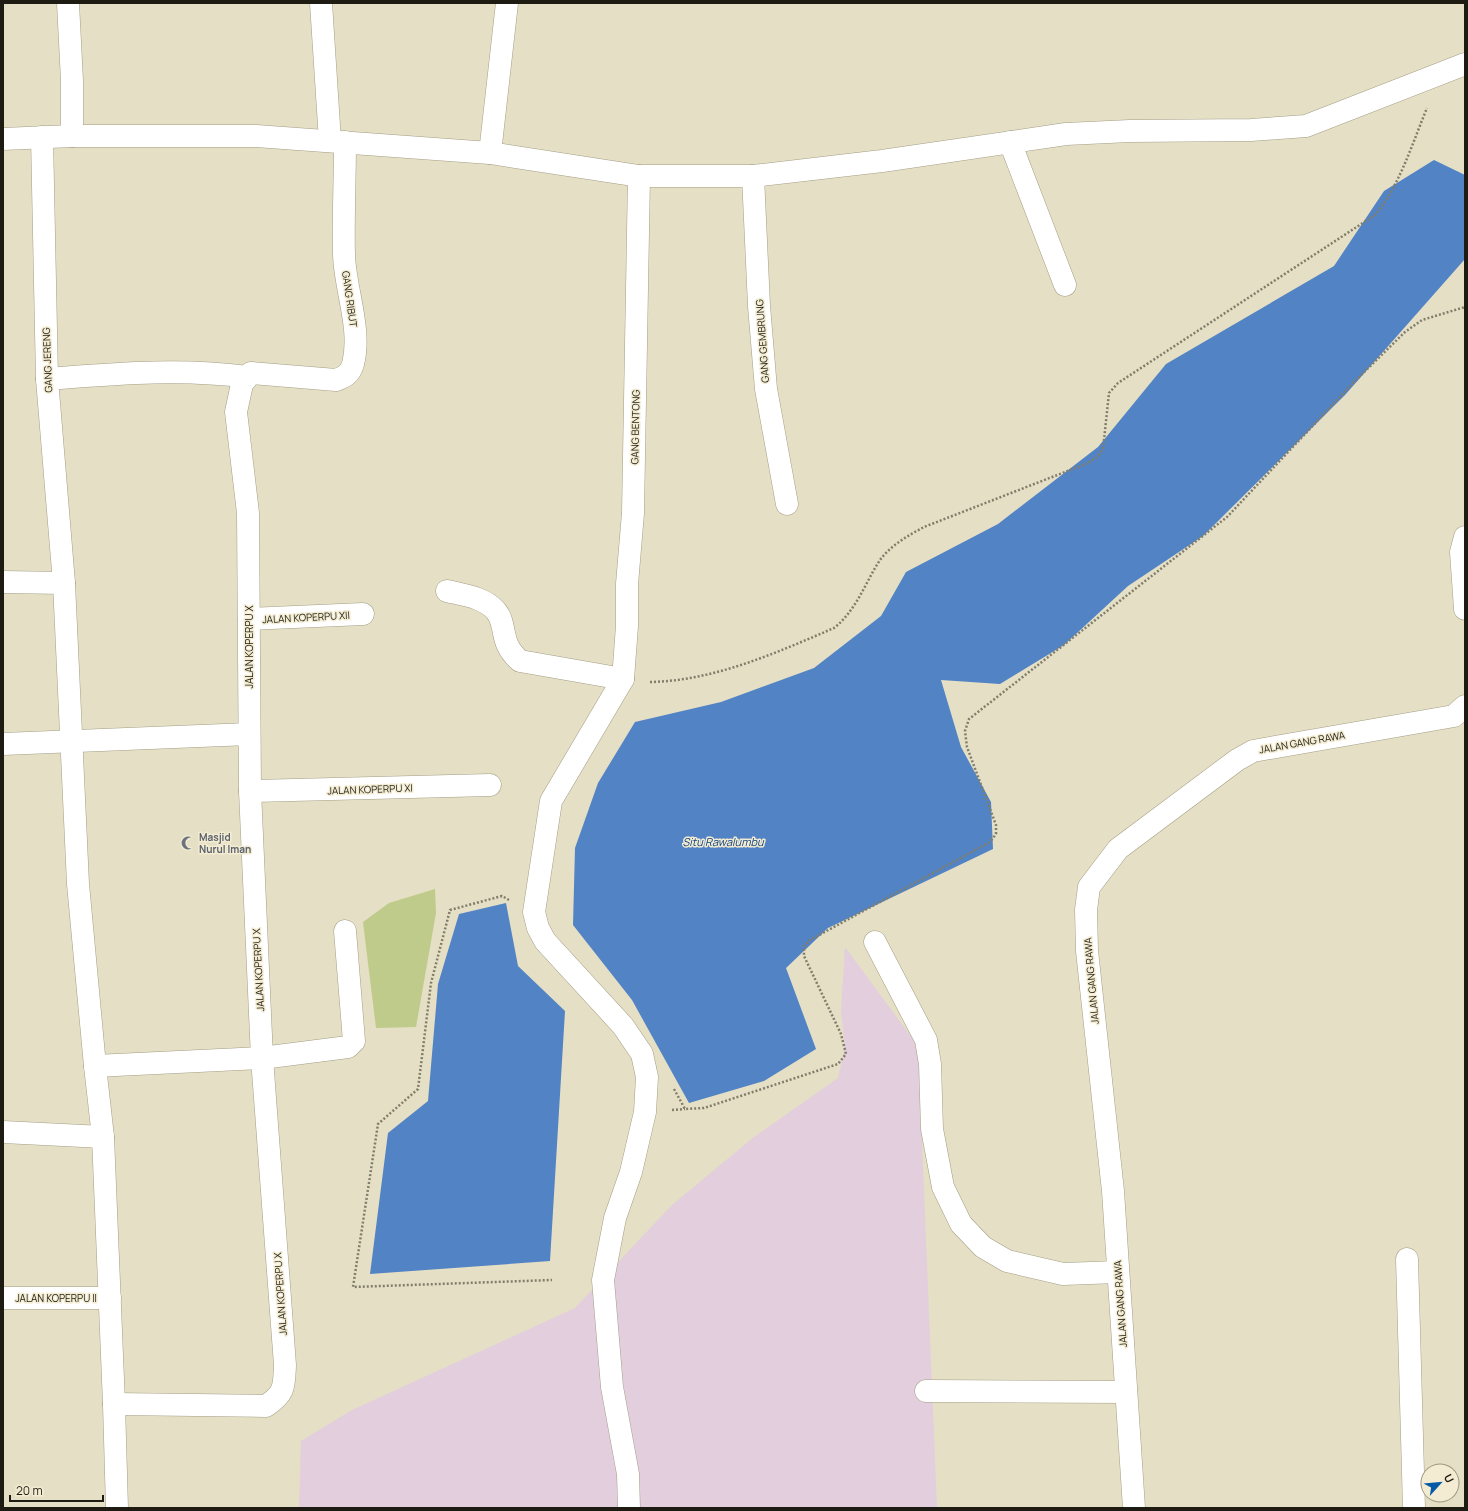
<svg xmlns="http://www.w3.org/2000/svg" width="1468" height="1511" font-family="Manrope,sans-serif">
<rect width="100%" height="100%" fill="#e5dfc5"/>
<path fill="#e2cedd" d="M845,947L918,1046L937,1508H299L301,1441L352,1410L575,1308L672,1205L754,1137L838,1078L845,1046L841,1011Z"/>
<path fill="#bfcb8a" d="M435,889L436,913L416,1027L376,1028L363,922L389,903Z"/>
<g fill="#5183c5">
<path d="M1434,160L1465,175V259L1345,395L1203,536L1128,586L1064,645L1000,684L941,680L961,747L991,802L993,849L828,928L786,968L816,1049L764,1081L689,1103L632,1000L573,925L575,848L598,783L635,722L721,702L814,668L881,616L906,572L998,524L1098,447L1166,364L1334,266L1384,191Z"/>
<path d="M506,903L518,966L565,1011L550,1261L370,1274L388,1133L428,1101L438,984L459,914Z"/>
</g>
<g fill="none" stroke-linecap="round" stroke-linejoin="round">
<g stroke="#a49e85" stroke-width="23">
<g id="minor">
<path d="M68,3L72,81V136"/>
<path d="M321,3L330,141"/>
<path d="M42,137L47,379L64,583L78,884L95,1066L103,1137L114,1404L117,1508"/>
<path d="M3,139L72,136H256L490,153L639,176H753L882,161L1066,134L1130,131L1251,130L1306,126L1465,64"/>
<path d="M1010,142L1065,285"/>
<path d="M490,153L507,3"/>
<path d="M753,176L759,306L766,389L787,504"/>
<path d="M47,379C114,374 180,368 247,377"/>
<path d="M1465,537L1461,552L1465,609"/>
<path d="M3,582L64,583"/>
<path d="M447,591C463,595 484,597 496,611C508,626 498,642 520,661L623,679"/>
<path d="M249,619L363,614"/>
<path d="M3,744L249,734"/>
<path d="M250,791L490,785"/>
<path d="M875,942L926,1040L930,1064L932,1129L943,1187L961,1224L983,1247L1007,1261L1063,1274L1118,1272"/>
<path d="M95,1066L262,1058L348,1047L354,1041L345,931"/>
<path d="M3,1132L103,1137"/>
<path d="M1407,1259L1414,1508"/>
<path d="M3,1298H110"/>
<path d="M926,1391L1126,1392"/>
<path d="M114,1404L266,1406C285,1393 284,1387 285,1365L262,1058L250,791L248,513L236,412L242,384L251,373L336,380C345,377 350,374 353,364C362,330 345,289 344,255C343,218 345,180 345,142"/>
<path d="M629,1508L628,1474L612,1387L603,1280L615,1218L631,1172L645,1112L647,1077L642,1054L623,1026L545,941L538,928L534,912L551,801L623,679L627,626V584L633,513L639,176"/>
<path d="M1134,1508L1113,1191L1087,951L1086,910L1089,887L1118,849L1237,760L1253,751L1454,716L1465,706"/>
</g>
</g>
<g stroke="#817d6b" stroke-width="2.5" stroke-dasharray="2 2" stroke-linecap="butt">
<path d="M650,682C713,681 776,653 834,628C856,611 865,583 880,560C891,545 909,535 924,527L1088,463L1098,456L1103,449L1109,393L1118,383L1375,215C1400,185 1412,144 1427,108"/>
<path d="M509,900L502,896L450,910L431,983L418,1089L378,1124L353,1287L552,1280"/>
<path d="M674,1089L685,1109L704,1108L838,1064L846,1054L841,1034L804,956V946L810,940L990,842L996,834V825L967,747L965,731L969,719L1227,517L1353,383L1405,332L1422,320L1465,307"/>
<path d="M672,1110L685,1109"/>
</g>
<use href="#minor" stroke="#fff" stroke-width="22"/>
</g>
<defs>
<g id="mosque-bare" transform="scale(1.08)"><path d="M3.5-4.9A6 6 0 1 0 3.5 4.9A5 5 0 1 1 3.5-4.9Z" fill="#6b7280" stroke="#f3ecd2" stroke-width="2.5" paint-order="stroke"/></g>
</defs>
<g fill-rule="evenodd">
<use href="#mosque-bare" x="188" y="843"/>
</g>
<g text-anchor="middle" dominant-baseline="central" stroke-width="3" stroke-linejoin="round" paint-order="stroke">
<g font-size="10" fill="#1e1c12" stroke="#f3ecd2">
<text transform="translate(350 299) rotate(82)">GANG RIBUT</text>
<text transform="translate(762 341) rotate(-94)">GANG GEMBRUNG</text>
<text transform="translate(47 360) rotate(-92)">GANG JERENG</text>
<text transform="translate(635 427) rotate(-89)">GANG BENTONG</text>
<text transform="translate(306 617) rotate(-3)">JALAN KOPERPU XII</text>
<text transform="translate(249 647) rotate(-90)">JALAN KOPERPU X</text>
<text transform="translate(1302 742) rotate(-10)">JALAN GANG RAWA</text>
<text transform="translate(370 789) rotate(-2)">JALAN KOPERPU XI</text>
<text transform="translate(258 970) rotate(-93)">JALAN KOPERPU X</text>
<text transform="translate(1091 981) rotate(-95)">JALAN GANG RAWA</text>
<text transform="translate(280 1294) rotate(-94)">JALAN KOPERPU X</text>
<text x="56" y="1298">JALAN KOPERPU II</text>
<text transform="translate(1120 1304) rotate(-94)">JALAN GANG RAWA</text>
</g>
<g font-size="10" font-weight="bold" fill="#5b616d" stroke="#f3ecd2" text-anchor="start">
<text x="199" y="837">Masjid<tspan x="199" dy="12">Nurul Iman</tspan></text>
</g>
<g font-size="11" font-style="italic" fill="#0e427f" stroke="#f3ecd2">
<text x="723" y="841">Situ Rawalumbu</text>
</g>
</g>
<rect width="1468" height="1511" fill="none" stroke="#1e1c12" stroke-width="8"/>
<g transform="translate(1440 1483) rotate(63)"><circle r="19" fill="#f3ecd2" stroke="#9e9985"/>
<path d="M0-3L7 15L0 10L-7 15Z" fill="#0559a7"/>
<text y="-6" font-size="11" font-weight="bold" text-anchor="middle" fill="#1e1c12">U</text>
</g>
<path d="M10 1495v6h93v-6" fill="none" stroke="#1e1c12" stroke-width="2"/>
<text x="16" y="1495" font-size="12" fill="#1e1c12" stroke="#f3ecd2" stroke-width="3" paint-order="stroke">20 m</text>
</svg>
